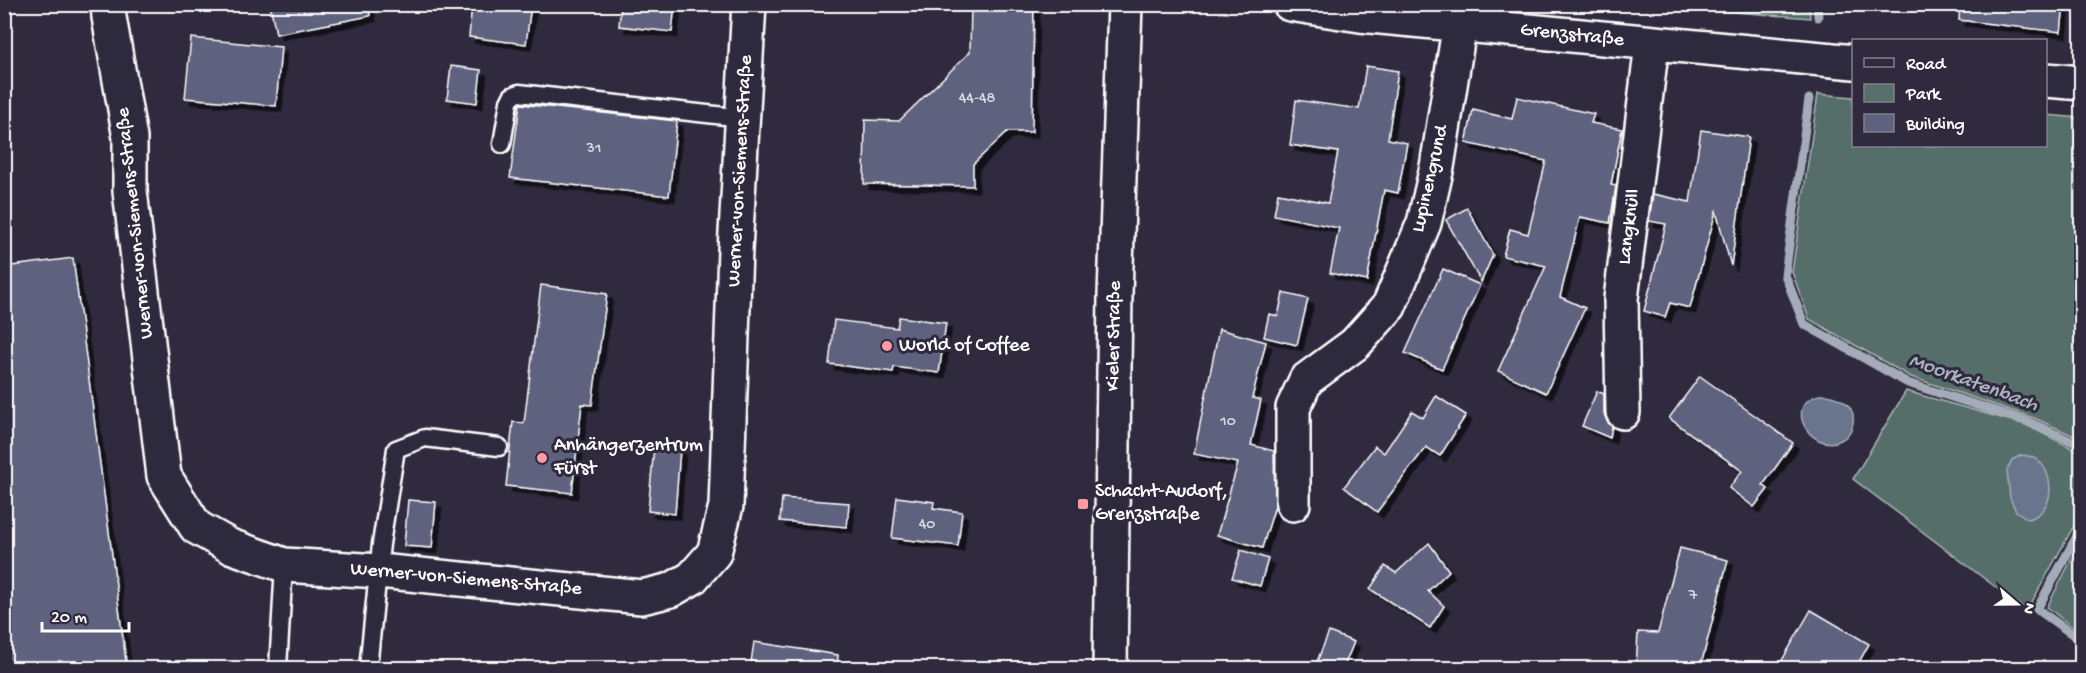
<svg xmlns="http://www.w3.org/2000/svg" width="2086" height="673" font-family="'Gochi Hand',sans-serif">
<defs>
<filter id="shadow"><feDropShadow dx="5.5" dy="5.5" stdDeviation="0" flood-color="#0009"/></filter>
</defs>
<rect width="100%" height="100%" fill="#2f2a3d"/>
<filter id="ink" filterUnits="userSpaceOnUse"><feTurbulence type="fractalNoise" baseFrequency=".0167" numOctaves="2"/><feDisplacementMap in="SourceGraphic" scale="12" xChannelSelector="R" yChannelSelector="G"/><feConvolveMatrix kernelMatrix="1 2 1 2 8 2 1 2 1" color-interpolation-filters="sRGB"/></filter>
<g filter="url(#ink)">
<g fill="#576e69" stroke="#abb6b4" stroke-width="1.5">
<path d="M1661,5H1809L1810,18L1661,6Z"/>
<path d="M1818,94L1853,97L1854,146H2046V115L2081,118V439L2034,418L1911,377L1809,319L1792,272Z"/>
<path d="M1906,391L2026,425L2082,453L2081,513L2027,611L1853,479Z"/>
<path d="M2081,541V634L2047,607Z"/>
</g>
<g fill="#68748c" stroke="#a4acba" stroke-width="1.5">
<path d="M1823,394C1831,396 1842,398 1848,405C1858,416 1853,434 1841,440C1811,455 1779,402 1823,394Z"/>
<path d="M2021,455C2026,456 2032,456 2035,458C2056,472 2056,512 2028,519L2016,511L2010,498L2007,470L2012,460Z"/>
</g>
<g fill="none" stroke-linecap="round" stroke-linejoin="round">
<g stroke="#a4acba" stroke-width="9">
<path d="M1817,4L1818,17"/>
<path d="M1809,99L1785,275L1804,324L1908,383L2029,422L2082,446"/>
<path d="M2082,527L2037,609L2082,641"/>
</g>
</g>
<g fill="#5f627f" stroke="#fff" stroke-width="1.5" filter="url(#shadow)">
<path d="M270,4H368L370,16L276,34Z"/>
<path d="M472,4H531L526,44L469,37Z"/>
<path d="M621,4H675L672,32L619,26Z"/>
<path d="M971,4H1034L1032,132H1007L973,164V186L864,184L865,120L899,121L970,52Z"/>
<path d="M1960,4H2064L2061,32L1959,20Z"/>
<path d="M191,38L281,47L276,106L185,98Z"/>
<path d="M451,66L481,70L477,103L447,99Z"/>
<path d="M1366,66L1398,71L1388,139L1407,143L1398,193L1384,190L1367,281L1330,273L1339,228L1274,215L1278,193L1328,203L1338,152L1290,145L1296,100L1359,109Z"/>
<path d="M1517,97L1594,114L1591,123L1622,129L1611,185L1616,186L1610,223L1580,217L1560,297L1585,308L1546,393L1498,371L1546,266L1503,256L1510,229L1528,234L1546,161L1466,143L1473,110L1512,119Z"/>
<path d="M520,104L677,121L669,196L510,178Z"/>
<path d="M1701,130L1749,137L1731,266L1716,211L1690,308L1670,303L1665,317L1644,311L1666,224L1649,221L1653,194L1690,202Z"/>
<path d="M1467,208L1493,255L1481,282L1446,220Z"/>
<path d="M73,258L127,669H4V267Z"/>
<path d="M1443,269L1480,285L1442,369L1405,353Z"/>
<path d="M541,285L607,294L592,405L582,404L572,493L506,486L513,422L524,423Z"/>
<path d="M1283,293L1308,299L1297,345L1264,337L1269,314L1278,316Z"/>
<path d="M899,317L946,323L939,373L894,367L893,372L829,364L834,320L897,328Z"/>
<path d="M1219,329L1266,342L1252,398L1261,400L1251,445L1274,451L1275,506L1262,548L1217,535L1238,463L1194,454Z"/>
<path d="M1700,376L1793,443L1763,485L1768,489L1754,507L1729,488L1742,471L1669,418Z"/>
<path d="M1597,391L1604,394V413L1607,421L1612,426L1610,438L1582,426Z"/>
<path d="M1436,396L1466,415L1440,456L1426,447L1377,512L1344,487L1375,446L1384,453L1412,411L1423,418Z"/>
<path d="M654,447L680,449L675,514L648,511Z"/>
<path d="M897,497L934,502L933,508L962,512L958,546L892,538Z"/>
<path d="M782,498L849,503L847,527L780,521Z"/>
<path d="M408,500L436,502L432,548L404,546Z"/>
<path d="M1429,543L1449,571L1428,591L1444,606L1430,628L1370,589L1385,566L1396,573Z"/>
<path d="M1680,548L1728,560L1700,669H1636L1638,632L1658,633Z"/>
<path d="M1241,550L1268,559L1260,586L1232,578Z"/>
<path d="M1811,610L1869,644L1855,669H1777Z"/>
<path d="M1329,632L1354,642L1343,669H1314Z"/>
<path d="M754,642L838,655L837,669H750Z"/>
</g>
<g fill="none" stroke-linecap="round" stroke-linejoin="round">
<g stroke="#fff" stroke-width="21">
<g id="lane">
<path d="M502,144L509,102L512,96L519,93L743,118"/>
<path d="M278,668L284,565"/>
<path d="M368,668L381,544L396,449L425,438L499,447"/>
</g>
</g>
<g stroke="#fff" stroke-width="38">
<g id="street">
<path d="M108,4L109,17L130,138V191L164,476L196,527L230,546L284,565L379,571L642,597L671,590L692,578L714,553L726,506L735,250L749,4"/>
<path d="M1290,4L1360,15L1854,62"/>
<path d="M2046,80L2082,83"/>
<path d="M1623,412L1621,299L1652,44"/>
<path d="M1293,504V408L1306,380L1355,344L1389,306L1424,223L1437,167L1463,4"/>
</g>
</g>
<g stroke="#fff" stroke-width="38">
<path id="secondary" d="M1110,668L1115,295L1125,4"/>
</g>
<use href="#lane" stroke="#2f2a3d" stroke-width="16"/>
<use href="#street" stroke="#2f2a3d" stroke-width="33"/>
<use href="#secondary" stroke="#2f2a3d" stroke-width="33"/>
</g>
</g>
<g fill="#ff9aa2" stroke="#2f2a3d" stroke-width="2">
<circle cx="887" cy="346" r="6"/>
<circle cx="542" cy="458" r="6"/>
<rect x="1077" y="498" width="12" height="12" rx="3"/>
</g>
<g text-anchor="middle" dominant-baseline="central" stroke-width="6" stroke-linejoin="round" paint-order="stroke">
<g font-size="16" fill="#d7d8df">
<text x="977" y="99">44-48</text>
<text x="594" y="149">31</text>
<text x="1228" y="422">10</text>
<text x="927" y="525">40</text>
<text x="1693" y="596">7</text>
</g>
<g font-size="20" fill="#fff" stroke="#2f2a3d">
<text transform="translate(1572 36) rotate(6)">Grenzstraße</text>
<text transform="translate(741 171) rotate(-87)">Werner-von-Siemens-Straße</text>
<text transform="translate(1431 179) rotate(-77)">Lupinengrund</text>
<text transform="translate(136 223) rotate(-96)">Werner-von-Siemens-Straße</text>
<text transform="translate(1630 227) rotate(-83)">Langknüll</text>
<text transform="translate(1115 336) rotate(-89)">Kieler Straße</text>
<text transform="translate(466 580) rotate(5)">Werner-von-Siemens-Straße</text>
</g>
<g font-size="20" fill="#fff" stroke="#2f2a3d" text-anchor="start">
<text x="899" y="346">World of Coffee</text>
<text x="554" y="446">Anhängerzentrum<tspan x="554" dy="23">Fürst</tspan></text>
<text x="1095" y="492">Schacht-Audorf,<tspan x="1095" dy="23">Grenzstraße</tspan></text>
</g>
<g font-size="21" font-style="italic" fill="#acb3c0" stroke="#2f2a3d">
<text transform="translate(1973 384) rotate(20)">Moorkatenbach</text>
</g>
</g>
<rect width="2086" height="673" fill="none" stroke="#2f2a3d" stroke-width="24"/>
<rect x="12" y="12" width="2062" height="649" fill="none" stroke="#fff" stroke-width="2" filter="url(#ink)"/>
<rect x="1852" y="39" width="195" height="108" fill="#2f2a3d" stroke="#827f8b" stroke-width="1.5"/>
<rect x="1864" y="58" width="30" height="9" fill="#2f2a3d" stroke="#827f8b" stroke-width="1.5"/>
<text x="1906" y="69" font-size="18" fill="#ffffff">Road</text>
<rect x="1864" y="84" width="30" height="18" fill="#576e69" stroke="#827f8b" stroke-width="1.5"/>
<text x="1906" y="99" font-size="18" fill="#ffffff">Park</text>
<rect x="1864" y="114" width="30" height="18" fill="#5f627f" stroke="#827f8b" stroke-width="1.5"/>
<text x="1906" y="129" font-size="18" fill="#ffffff">Building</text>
<g transform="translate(2017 604) rotate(110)" stroke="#2f2a3d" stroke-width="4.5" paint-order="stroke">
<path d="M0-4.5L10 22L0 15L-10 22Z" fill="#ffffff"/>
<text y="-9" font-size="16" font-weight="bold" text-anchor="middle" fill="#ffffff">N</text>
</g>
<path d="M42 622v9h87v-9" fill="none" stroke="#ffffff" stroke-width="3"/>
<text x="51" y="622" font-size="18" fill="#ffffff" stroke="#2f2a3d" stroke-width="4.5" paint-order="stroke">20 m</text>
</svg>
